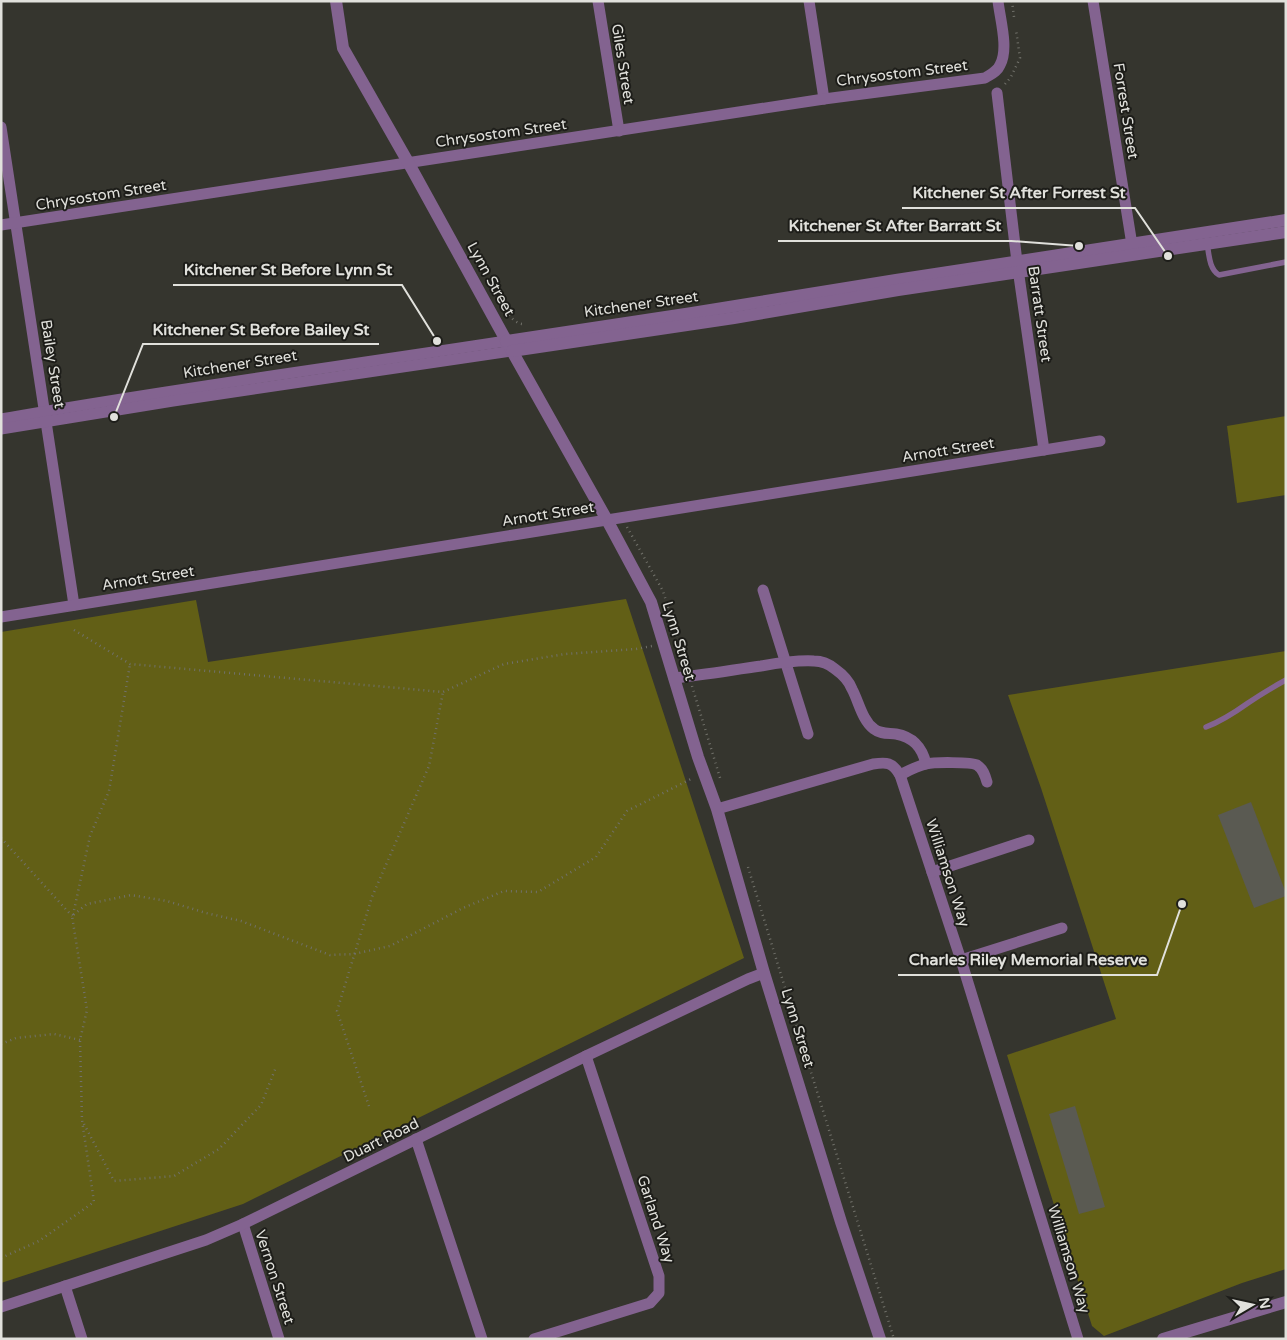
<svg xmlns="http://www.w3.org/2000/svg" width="1287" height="1340" font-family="'Varela Round',sans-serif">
<rect width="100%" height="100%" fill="#35352e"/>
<g fill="#625f16">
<path d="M1286,416V495L1237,503L1227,426Z"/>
<path d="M626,599L744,958L243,1204L1,1283V632L196,600L208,662Z"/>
<path d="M1286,651V1269L1242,1283L1104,1336L1092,1326L1007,1055L1116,1019L1041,788L1008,695Z"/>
</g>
<g fill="#5a5a52">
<path d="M1251,802L1286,893V896L1254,908L1218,815Z"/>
<path d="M1075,1106L1105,1207L1079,1214L1049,1114Z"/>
</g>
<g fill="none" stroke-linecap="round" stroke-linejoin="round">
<g stroke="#71716a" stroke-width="2.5" stroke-dasharray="1 4" stroke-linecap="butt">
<path d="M1012,1L1014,17"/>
<path d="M1005,84L1011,77L1020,58L1016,30"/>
<path d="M503,307C508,315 516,325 525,324"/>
<path d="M627,527L663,591L686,666"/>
<path d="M74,630L130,664L443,692L504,664L565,654L636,649L652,646"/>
<path d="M692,686L721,781"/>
<path d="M1,838L72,916"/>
<path d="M748,867L801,1040L894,1339"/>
<path d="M73,915L90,836L109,791L130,664"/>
<path d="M1,1044L16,1038L54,1034L80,1040"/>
<path d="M369,1106L337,1011L372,897L429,766L443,692"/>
<path d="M84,1124L114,1181L174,1176L219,1149L261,1105L276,1067"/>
<path d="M1,1258L39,1241L94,1202L82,1120L80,1040L87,1010L72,916L87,904L131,895L167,901L206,913L241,921L330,955L354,954L390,946L463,908L504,891L538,892L596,857L627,811L693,778"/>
</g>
<g stroke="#836390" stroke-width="5.5">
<path d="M1207,243C1209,254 1209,269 1219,275L1286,262"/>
<path d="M1206,727C1222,721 1234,713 1248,703C1260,695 1273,687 1286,680"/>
</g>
<g stroke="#836390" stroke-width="11">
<path d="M598,1L619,131"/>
<path d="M809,1L824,99"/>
<path d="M1093,1L1133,251"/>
<path d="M997,93L1017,262L1044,450"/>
<path d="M1,127L74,605"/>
<path d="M1,225L824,99L985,78C991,74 997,72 1000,65C1009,49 1000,19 998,1"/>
<path d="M1,419C169,389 338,367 506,341"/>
<path d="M1,429L173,401L512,351"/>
<path d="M763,590L808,734"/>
<path d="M1,617L1100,441"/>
<path d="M674,678C703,675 732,670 761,666C778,663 796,660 814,661C821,661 829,664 835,669C842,674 849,681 852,689C859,702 862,720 874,729C880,734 888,733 896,734C913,737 922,747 926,764"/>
<path d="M900,775C908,771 917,766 926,764C934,762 971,762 977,765C983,769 985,775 987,782"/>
<path d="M717,809L873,764C887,762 892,762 900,775L961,960L1078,1339"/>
<path d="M932,872L1029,840"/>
<path d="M961,960L1062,928"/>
<path d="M416,1139L482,1339"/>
<path d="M243,1224L279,1339"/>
<path d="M65,1286L82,1339"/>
<path d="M1,1307L206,1240L243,1224L586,1056L748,979L764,973"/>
<path d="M534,1339L650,1303L659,1293V1276L586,1056"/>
</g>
<g stroke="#836390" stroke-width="12">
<path d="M336,1L343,48L408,162L512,351L607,520L651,602L698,757L717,809L764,973L841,1222L880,1339"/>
<path d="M506,341L692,313L896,280L1286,220"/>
<path d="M512,351L734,318L898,290L1286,232"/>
<path d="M1163,1339L1286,1302"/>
</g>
</g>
<g text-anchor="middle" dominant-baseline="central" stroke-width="4" stroke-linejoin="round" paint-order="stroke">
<g font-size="15" fill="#e1e1dc" stroke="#1d1d19">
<text transform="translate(623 64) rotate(81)">Giles Street</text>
<text transform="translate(902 73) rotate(-7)">Chrysostom Street</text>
<text transform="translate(1126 111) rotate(81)">Forrest Street</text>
<text transform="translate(501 133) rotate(-8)">Chrysostom Street</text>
<text transform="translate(101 195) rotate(-9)">Chrysostom Street</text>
<text transform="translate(491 279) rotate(61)">Lynn Street</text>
<text transform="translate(641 304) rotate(-8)">Kitchener Street</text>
<text transform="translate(1040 314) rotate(82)">Barratt Street</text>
<text transform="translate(53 364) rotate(81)">Bailey Street</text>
<text transform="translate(240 364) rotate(-9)">Kitchener Street</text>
<text transform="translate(948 450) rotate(-9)">Arnott Street</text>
<text transform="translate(548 514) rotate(-9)">Arnott Street</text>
<text transform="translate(148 578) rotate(-9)">Arnott Street</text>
<text transform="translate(679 641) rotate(73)">Lynn Street</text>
<text transform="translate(948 873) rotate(72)">Williamson Way</text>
<text transform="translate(798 1028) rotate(73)">Lynn Street</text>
<text transform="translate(381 1140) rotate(-26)">Duart Road</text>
<text transform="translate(656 1219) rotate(72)">Garland Way</text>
<text transform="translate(1069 1259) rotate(73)">Williamson Way</text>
<text transform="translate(275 1277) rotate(72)">Vernon Street</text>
</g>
</g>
<path fill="none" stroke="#e1e1dc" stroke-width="2" d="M1168 256L1135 208H902M1079 246L1011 241H778M437 341L402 285H173M114 417L143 344H379M1182 904L1157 975H898"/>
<g fill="#e1e1dc" stroke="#1d1d19" stroke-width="2">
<circle cx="1168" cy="256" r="5"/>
<circle cx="1079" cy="246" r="5"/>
<circle cx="437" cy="341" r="5"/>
<circle cx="114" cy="417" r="5"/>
<circle cx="1182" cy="904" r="5"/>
</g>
<g font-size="16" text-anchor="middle" font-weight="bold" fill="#e1e1dc" stroke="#1d1d19" stroke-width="4" stroke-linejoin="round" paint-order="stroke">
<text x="1019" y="198">Kitchener St After Forrest St</text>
<text x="895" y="231">Kitchener St After Barratt St</text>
<text x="288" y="275">Kitchener St Before Lynn St</text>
<text x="261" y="335">Kitchener St Before Bailey St</text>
<text x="1028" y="965">Charles Riley Memorial Reserve</text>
</g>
<rect width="1287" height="1340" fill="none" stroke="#e1e1dc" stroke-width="5"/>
<g transform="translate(1252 1305) rotate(81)" stroke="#1d1d19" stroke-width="4" paint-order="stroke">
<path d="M0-4L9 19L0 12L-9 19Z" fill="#e1e1dc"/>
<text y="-8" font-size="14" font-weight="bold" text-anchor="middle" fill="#e1e1dc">N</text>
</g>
</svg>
